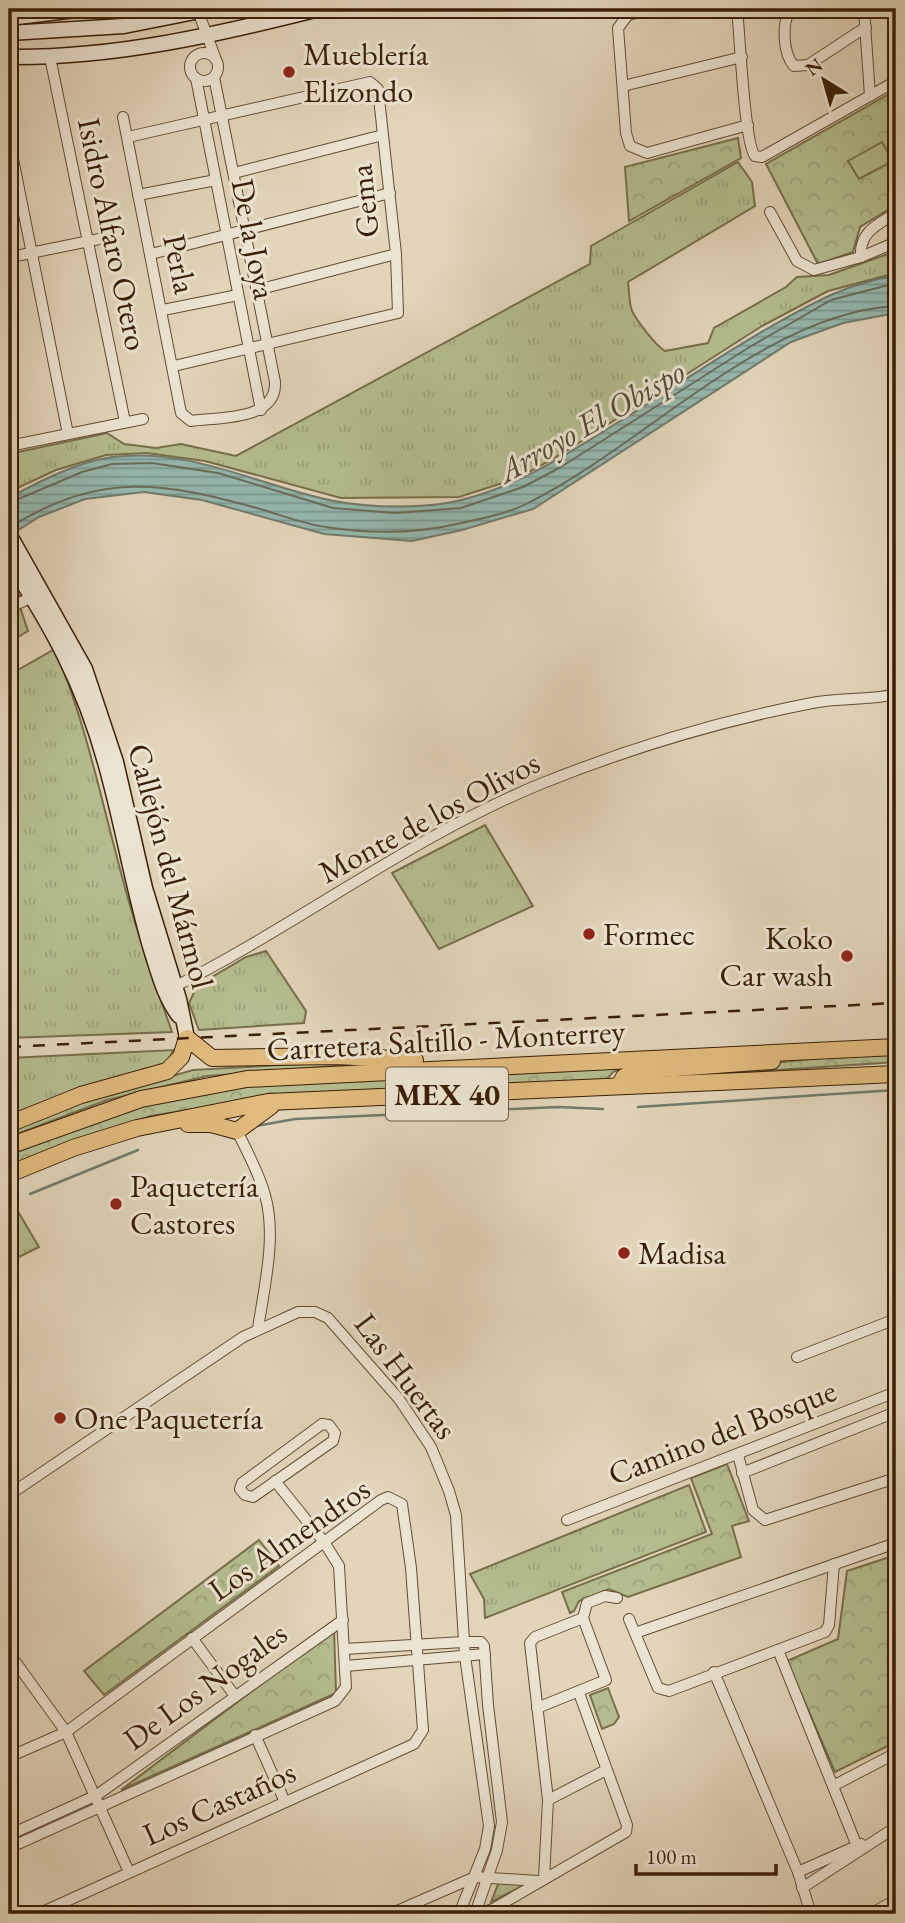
<svg xmlns="http://www.w3.org/2000/svg" width="905" height="1923" font-family="'EB Garamond',serif">
<defs>
<pattern id="grass-tufts" width="24" height="20" patternUnits="userSpaceOnUse" patternTransform="scale(1.75)"><rect width="24" height="20" fill="#b4bd8f"/><path d="M3 7l-1-3M5 7V3M7 7l1-3M15 17l-1-3M17 17v-4M19 17l1-3" fill="none" stroke="#9ca27a"/></pattern>
<pattern id="forest-crowns" width="20" height="18" patternUnits="userSpaceOnUse" patternTransform="scale(1.75)"><rect width="20" height="18" fill="#b4bd8f"/><path d="M2 6a3 3 0 1 1 6 0M12 15a3 3 0 1 1 6 0" fill="none" stroke="#9ca27a"/></pattern>
<pattern id="water-rules" width="6" height="5" patternUnits="userSpaceOnUse" patternTransform="scale(1.75)"><rect width="6" height="5" fill="#95b9b0"/><path d="M0 2.5h6" fill="none" stroke="#7b968d"/></pattern>
</defs>
<rect width="100%" height="100%" fill="#e2d5ba"/>
<filter id="stains"><feTurbulence type="fractalNoise" baseFrequency=".00286" numOctaves="4"/><feColorMatrix values="0 0 0 0 .2 0 0 0 0 .09 0 0 0 0 .02 0 0 0 .5 -.17"/></filter>
<radialGradient id="worn" r=".72"><stop offset=".6" stop-color="#630" stop-opacity="0"/><stop offset="1" stop-color="#630" stop-opacity=".3"/></radialGradient>
<g fill="url(#grass-tufts)" stroke="#776e4a" stroke-width="2">
<path d="M738,162L752,182L755,206L628,282C629,290 629,303 632,311C637,321 656,346 665,351L708,343L714,328L786,287L797,277L829,275L896,251V273L828,291L762,326L560,455L518,478L459,497L341,498L205,461L147,453L106,455L56,470L9,492V454L107,433L124,444L156,448L181,444L236,456L590,264L591,246Z"/>
<path d="M9,577L23,593L17,598L28,631L9,642Z"/>
<path d="M55,649C85,721 100,794 120,869C134,924 153,978 172,1032L9,1038V675Z"/>
<path d="M485,825L533,906L439,949L392,873Z"/>
<path d="M266,951L306,1011L304,1023L199,1030L189,1003L197,986L246,957Z"/>
<path d="M174,1050L165,1065L91,1085L9,1115V1058Z"/>
<path d="M336,1062L360,1064L207,1076L107,1100L9,1137V1130L80,1103L193,1070Z"/>
<path d="M13,1203L39,1247L9,1262V1205Z"/>
<path d="M689,1485L706,1532L485,1618L484,1599L470,1574Z"/>
</g>
<g fill="url(#forest-crowns)" stroke="#776e4a" stroke-width="2">
<path d="M896,90V205L860,227L853,252L818,264L766,164Z"/>
<path d="M738,138L741,158L629,221L625,167Z"/>
<path d="M896,1053V1062L630,1080L817,1058Z"/>
<path d="M625,1067L613,1072L606,1080L276,1096L150,1116L9,1168V1155L124,1110L233,1086Z"/>
<path d="M727,1464L749,1521L732,1526L741,1557L628,1597L609,1589L579,1601L574,1611L570,1613L562,1592L712,1534L691,1478Z"/>
<path d="M259,1540L279,1566L104,1695L84,1671Z"/>
<path d="M896,1555V1742L835,1772L787,1661L838,1639L847,1571Z"/>
<path d="M334,1629L336,1693L121,1790Z"/>
<path d="M608,1688L619,1717L614,1724L602,1729L590,1695Z"/>
<path d="M499,1882L528,1883L491,1902Z"/>
</g>
<path fill="#b4bd8f" stroke="#776e4a" stroke-width="2" d="M882,142L893,161L859,179L848,161Z"/>
<path fill="url(#water-rules)" stroke="#717b6c" stroke-width="2" d="M896,276V313L843,323L791,342L533,509L462,530L412,541L324,534L202,500L144,492L85,499L39,517L9,536V498C40,481 77,462 112,457C191,447 259,486 334,501C370,508 426,509 461,500C519,486 567,454 617,423C668,391 718,357 770,327C811,304 849,282 896,276Z"/>
<g fill="none" stroke-linecap="round" stroke-linejoin="round">
<g stroke="#686c5a" stroke-width="2">
<path d="M9,503L82,472L112,464L152,463L218,473L333,508L395,513L461,508L523,487L561,467L748,348L831,300L896,283"/>
<path d="M12,526C101,471 164,482 260,509C281,515 304,524 326,527C370,534 413,534 457,524C480,519 511,513 532,501C646,443 766,313 896,306"/>
</g>
<g stroke="#717b6c" stroke-width="2.5">
<path d="M638,1107L896,1090"/>
<path d="M256,1126L295,1119L558,1107L603,1109"/>
<path d="M30,1194L138,1150"/>
<path d="M9,1202L16,1200"/>
</g>
<g stroke="#644c32" stroke-width="12">
<g id="street">
<path d="M652,9L628,15L618,28L626,133L630,146L647,153L748,125"/>
<path d="M737,9C740,34 744,143 755,156L762,157L896,81"/>
<path d="M791,9C781,22 783,54 794,66L808,65L866,27"/>
<path d="M864,9L870,96"/>
<path d="M198,11L215,57"/>
<circle cx="204" cy="67" r="14"/>
<path d="M50,57L125,422"/>
<path d="M196,78L261,410"/>
<path d="M623,86L742,57"/>
<path d="M123,117L181,413L191,421C219,417 277,421 275,382L214,77"/>
<path d="M128,137L370,82L378,89L396,254L398,313L174,366"/>
<path d="M9,139L68,434"/>
<path d="M234,173L383,135"/>
<path d="M138,195L216,180"/>
<path d="M770,212L797,261L814,270L861,257L896,242"/>
<path d="M151,254L390,193"/>
<path d="M16,256L109,237"/>
<path d="M861,257C859,232 877,225 896,213"/>
<path d="M257,290L396,254"/>
<path d="M163,310L238,295"/>
<path d="M9,446L143,419"/>
<path d="M9,608L32,597"/>
<path d="M172,988C298,925 412,836 543,783C630,748 720,721 812,703C841,697 868,701 896,694"/>
<path d="M237,1131C247,1151 259,1173 265,1195C277,1237 264,1287 258,1329"/>
<path d="M797,1357L896,1319"/>
<path d="M322,1424L329,1425L335,1433L333,1441L253,1497L245,1495L240,1489L242,1483Z"/>
<path d="M738,1455L753,1510L765,1520L896,1478"/>
<path d="M742,1473L896,1412"/>
<path d="M9,1495L243,1337L298,1312H315L328,1318L399,1399L431,1447L449,1491L456,1515L465,1656L489,1826L485,1849L459,1914"/>
<path d="M567,1520L896,1392"/>
<path d="M629,1619L658,1688L669,1691L825,1632L829,1625L834,1564"/>
<path d="M635,1633L896,1543"/>
<path d="M192,1638L235,1696"/>
<path d="M344,1649L463,1642H481L484,1646L488,1705L502,1822L497,1850L475,1914"/>
<path d="M778,1650L859,1851"/>
<path d="M9,1653L66,1732L129,1872"/>
<path d="M345,1666L485,1654"/>
<path d="M714,1672L798,1872L811,1914"/>
<path d="M537,1708L606,1680L583,1618"/>
<path d="M255,1735L285,1802"/>
<path d="M9,1757L66,1732L381,1500L388,1497L402,1504L411,1568L423,1730L414,1744L38,1914"/>
<path d="M833,1786L896,1753"/>
<path d="M548,1800L606,1770"/>
<path d="M9,1835L97,1795L343,1620"/>
<path d="M9,1848L335,1701L346,1687L339,1566L324,1542L275,1481"/>
<path d="M798,1872L861,1844"/>
<path d="M544,1879L548,1800L530,1643L535,1637L583,1618L587,1603L605,1596L617,1598"/>
<path d="M802,1888L896,1827"/>
<path d="M390,1914L475,1877L538,1881"/>
<path d="M477,1914L493,1909L626,1832L627,1825L579,1693"/>
<path d="M870,1914L896,1900"/>
</g>
</g>
<g stroke="#3a1e05" stroke-width="17">
<g id="secondary">
<path d="M9,18L84,9"/>
<path d="M9,33L124,26L210,9"/>
<path d="M9,57C115,58 216,35 319,9"/>
<path d="M9,534L85,669L116,762L145,888L179,999L187,1038"/>
<path d="M9,561C53,629 83,683 105,762C123,825 133,890 152,953C159,975 165,998 179,1016"/>
</g>
</g>
<g stroke="#3a1e05" stroke-width="18">
<g id="primary">
<path d="M619,1086L624,1077L635,1071L772,1061"/>
<path d="M9,1124L81,1095L167,1071L181,1057L187,1038L212,1058L335,1056L415,1060"/>
<path d="M188,1124H211L237,1131L271,1106"/>
<path d="M9,1146L141,1099L247,1079L896,1047"/>
<path d="M9,1174L73,1148L137,1128L268,1102L896,1074"/>
</g>
</g>
<use href="#street" stroke="#ece4d2" stroke-width="10"/>
<use href="#secondary" stroke="#ece4d2" stroke-width="14"/>
<use href="#primary" stroke="#e1ba7d" stroke-width="16"/>
<path stroke="#3a1e05" stroke-width="2.5" stroke-dasharray="12 12" stroke-linecap="butt" d="M9,1047L896,1003"/>
</g>
<g fill="#8f2418" stroke="#ece4d2" stroke-width="2.5">
<circle cx="289" cy="72" r="7"/>
<circle cx="589" cy="934" r="7"/>
<circle cx="847" cy="956" r="7"/>
<circle cx="116" cy="1204" r="7"/>
<circle cx="624" cy="1253" r="7"/>
<circle cx="60" cy="1418" r="7"/>
</g>
<g text-anchor="middle" dominant-baseline="central" stroke-width="6" stroke-linejoin="round" paint-order="stroke">
<rect fill="#ece4d2" stroke="#6f5942" stroke-width="2" x="386" y="1067.5" width="122" height="53" rx="5"/>
<g font-size="30" font-weight="bold" fill="#3a1e05">
<text x="447" y="1094">MEX 40</text>
</g>
<g font-size="32" fill="#3a1e05" stroke="#ece4d2" text-anchor="start">
<text x="303" y="54">Mueblería<tspan x="303" dy="37">Elizondo</tspan></text>
<text x="603" y="934">Formec</text>
<text x="833" y="938" text-anchor="end">Koko<tspan x="833" dy="37">Car wash</tspan></text>
<text x="130" y="1186">Paquetería<tspan x="130" dy="37">Castores</tspan></text>
<text x="638" y="1253">Madisa</text>
<text x="74" y="1418">One Paquetería</text>
</g>
<g font-size="32" fill="#3a1e05" stroke="#ece4d2">
<text transform="translate(364 201) rotate(-96)">Gema</text>
<text transform="translate(113 234) rotate(78)">Isidro Alfaro Otero</text>
<text transform="translate(254 239) rotate(79)">De la Joya</text>
<text transform="translate(180 264) rotate(78)">Perla</text>
<text transform="translate(429 817) rotate(-28)">Monte de los Olivos</text>
<text transform="translate(171 866) rotate(75)">Callejón del Mármol</text>
<text transform="translate(446 1040) rotate(-3)">Carretera Saltillo - Monterrey</text>
<text transform="translate(406 1376) rotate(53)">Las Huertas</text>
<text transform="translate(722 1432) rotate(-21)">Camino del Bosque</text>
<text transform="translate(289 1539) rotate(-35)">Los Almendros</text>
<text transform="translate(205 1686) rotate(-36)">De Los Nogales</text>
<text transform="translate(219 1803) rotate(-24)">Los Castaños</text>
</g>
<g font-size="33" font-style="italic" fill="#554c38" stroke="#ece4d2">
<text transform="translate(591 421) rotate(-30)">Arroyo El Obispo</text>
</g>
</g>
<rect width="905" height="1923" fill="none" stroke="#e2d5ba" stroke-width="35"/>
<rect x="10" y="10" width="884" height="1902" fill="none" stroke="#3a1e05" stroke-width="3.5"/>
<rect x="18" y="18" width="870" height="1888" fill="none" stroke="#3a1e05" stroke-width="2"/>
<g transform="translate(824 80) rotate(323)" stroke="#ece4d2" stroke-width="5" paint-order="stroke">
<path d="M0-5L12 26L0 18L-12 26Z" fill="#3a1e05"/>
<text y="-10" font-size="19" font-weight="bold" text-anchor="middle" fill="#3a1e05">N</text>
</g>
<path d="M636 1864v10h140v-10" fill="none" stroke="#3a1e05" stroke-width="3.5"/>
<text x="646" y="1864" font-size="21" fill="#3a1e05" stroke="#ece4d2" stroke-width="5" paint-order="stroke">100 m</text>
<rect width="100%" height="100%" filter="url(#stains)"/>
<rect width="100%" height="100%" fill="url(#worn)"/>
</svg>
